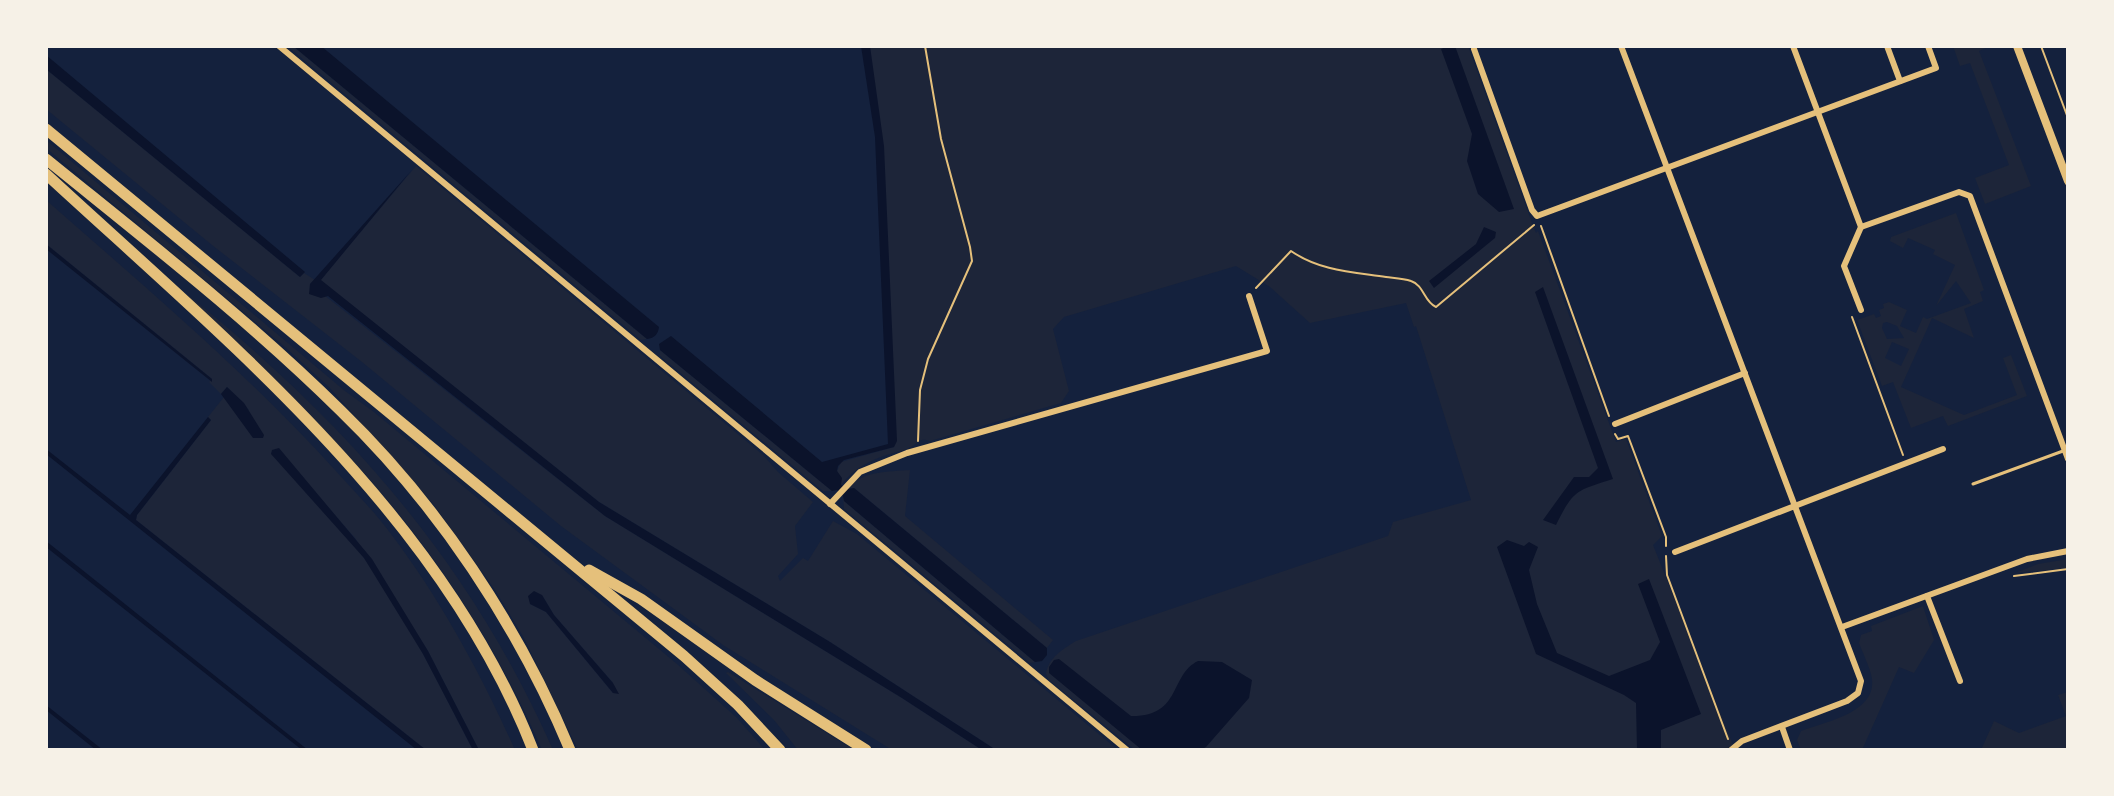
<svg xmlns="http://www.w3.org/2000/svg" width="2114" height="796" font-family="'Fira Sans',sans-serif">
<rect width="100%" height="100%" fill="#14213d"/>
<g fill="#1d2539" fill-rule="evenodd">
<path d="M287,46H293L647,339L641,340Z"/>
<path d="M865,46H1468L1532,223L1536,233L1538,231L1616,442L1626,439L1662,536L1653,545L1735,750H1135L1049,680L1046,674C1048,658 1063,649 1076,641L1388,536L1393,522L1471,500L1416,326L1414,327L1406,303L1310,323L1270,287L1236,266L1064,317L1053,329L1069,391L1061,403L930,441C918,437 919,443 909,448C904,451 896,452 890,454C870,460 854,468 841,485L837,471L841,462L894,447L880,139Z"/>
<path d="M1953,46H1990L1979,51L2031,186L1985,204L1975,178L2009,165L1970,63L1960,66Z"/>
<path d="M46,69L300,277L304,273L315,280L310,284L605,516L902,698L982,750H892L723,645L561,526L362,362L212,245L46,109Z"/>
<path d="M46,140L345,391L374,412L677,664L737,718L765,750H578L524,638L495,590L434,505L386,451L329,387L285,347L46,148ZM542,595L554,615L613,683V693L546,612L530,604Z"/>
<path d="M416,166L763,455L778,472L813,502L795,526L798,554L778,576L780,581L803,558L808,561L833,521L857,534L1118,750H996L830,642L599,502L320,280Z"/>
<path d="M46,200C145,287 246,372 335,470C354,491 374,511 391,534C441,600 481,674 515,750H479L428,651L355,538L282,455L281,451L275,449C304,485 336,520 364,558C407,617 439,685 473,750H426L136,520L137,515L211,420L208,417L224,397L235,412L249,410L227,387L221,394L209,382L212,379L46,244Z"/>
<path d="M1956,213L1984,290L1980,292L1983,301L1964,309L1974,338L1932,318L1901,387L1964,415L2017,395L2003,358L2011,355L2027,396L1948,426L1943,416L1911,428L1893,382L1882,386L1857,320L1874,314L1876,318L1881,316L1879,310L1884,308L1883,304L1889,302L1907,310L1900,326L1916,333L1923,317L1927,319L1971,303L1956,281L1936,306L1955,265L1933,254L1935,250L1908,238L1903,248L1890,241L1891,237ZM1887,322L1897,326L1904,338L1887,339L1882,328L1883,323ZM1892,342L1909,349L1901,366L1885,358Z"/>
<path d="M188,295C347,423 470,562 553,750H542C492,634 421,530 333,440C297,404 260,369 224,333C213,322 193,307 188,295Z"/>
<path d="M660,350L832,491H823L660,356Z"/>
<path d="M910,470L905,516L1053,640L1047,648L854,488L848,489C863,470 888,472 910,470Z"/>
<path d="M843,496L844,501L1035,662L1042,661L1030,663L844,509Z"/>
<path d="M2068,559V568L2015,573L2038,564Z"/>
<path d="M1923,606L1934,640L1914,673L1899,667L1862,750H1801L1797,740L1801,731C1825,722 1876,713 1872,679C1870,667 1863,654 1859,643L1861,635L1872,631L1871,626Z"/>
<path d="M728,672L854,750H798L774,720L726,673Z"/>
<path d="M2068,692V750H1981L1994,721L2019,733L2066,716L2058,695Z"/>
</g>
<g fill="#0b132b">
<path d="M293,46H321L659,327C658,334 655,338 647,339Z"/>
<path d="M861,46H870L884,146L897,441L894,447L844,460L838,466L837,471L842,478L841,485L848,489L854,488L1047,648V655L1042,661L1035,662L844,501L843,496L837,490L832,491L660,350L659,344L671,336L822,462L888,444L875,137Z"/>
<path d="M1448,46H1455L1514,209L1499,212L1478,194L1467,161L1472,134L1441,49Z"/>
<path d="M46,55L305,272L300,277L46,69Z"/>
<path d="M411,171L321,280L599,502L830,642L996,750H982L902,698L605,516L338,304L328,296L321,298L309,294L310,284Z"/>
<path d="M1484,227L1496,232L1495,238L1434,288L1429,281L1476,244Z"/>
<path d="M46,244L212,379V382L46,249Z"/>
<path d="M1543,287L1613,479C1576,491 1574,489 1556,525L1543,520L1574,477H1589L1598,468L1535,292Z"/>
<path d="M227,387L244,403L264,435L263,438H253L221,394Z"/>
<path d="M208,417L211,420L137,515L136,520L426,750H417L46,454V449L130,515Z"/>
<path d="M279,448L372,559L428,651L479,750H473L423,654L364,558L271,454L272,450Z"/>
<path d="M1507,540L1524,546L1529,542L1538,547L1529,570L1537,604L1557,653L1609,676L1650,660L1660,642L1638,584L1649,579L1701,714L1661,730V750H1637L1636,703L1624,695L1536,654L1497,547Z"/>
<path d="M46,541L308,750H302L46,547Z"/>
<path d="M534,591L542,595L554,615L613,683L619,694L613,693L546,612L530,604L528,596Z"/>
<path d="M1059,659L1131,716C1182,717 1169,675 1198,661L1222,662L1252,680L1249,698L1206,747L1200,750H1142L1049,673V667L1054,660Z"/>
<path d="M46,705L103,750H96L46,710Z"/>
</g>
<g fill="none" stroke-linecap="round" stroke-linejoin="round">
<g stroke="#e5c07b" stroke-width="2">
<path d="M2041,46L2068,118"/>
<path d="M1541,226L1609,416"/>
<path d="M1256,288L1291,251C1320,271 1352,272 1386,277C1394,278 1403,278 1411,281C1424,285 1424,302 1436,307L1534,225"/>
<path d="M1852,317L1903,455"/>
<path d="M1615,434L1618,439L1628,436L1666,537V546"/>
<path d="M918,441L920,390L928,359L972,261L970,247L941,139L925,46"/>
<path d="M1666,556L1667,575L1728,739"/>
<path d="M2014,576L2068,569"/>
</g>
<g stroke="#e5c07b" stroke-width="3">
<path d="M2067,46L2068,50"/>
<path d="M1973,484L2063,451"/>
</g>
<g stroke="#e5c07b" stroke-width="6">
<path d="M279,46L1127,750"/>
<path d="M1621,46L1861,681L1858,693L1847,701L1742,741L1731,750"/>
<path d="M1793,46L1861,227L1844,266L1861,310"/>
<path d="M1887,46L1900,81"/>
<path d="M1474,49L1532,210L1537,216L1936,68L1928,46"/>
<path d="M1861,227L1959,192L1970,196L2068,459"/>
<path d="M1615,424L1745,373"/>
<path d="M830,504L860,472L907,453L1267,351L1249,296"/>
<path d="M1675,552L1943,449"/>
<path d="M1927,596L1960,681"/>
<path d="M1842,627L2027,559L2068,551"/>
<path d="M1782,727L1790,750"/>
</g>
<path stroke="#e5c07b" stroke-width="8" d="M2017,46L2068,181"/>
<g stroke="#e5c07b" stroke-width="11">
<path d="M46,129L684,656L738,705L780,750"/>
<path d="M46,159C146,240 249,320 341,411C438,505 518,625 570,750"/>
<path d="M46,174C227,341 441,514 533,750"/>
<path d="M589,570L641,599L755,680L866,750"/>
</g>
</g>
<rect width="2114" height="796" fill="none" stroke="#f6f1e7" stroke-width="96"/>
</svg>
